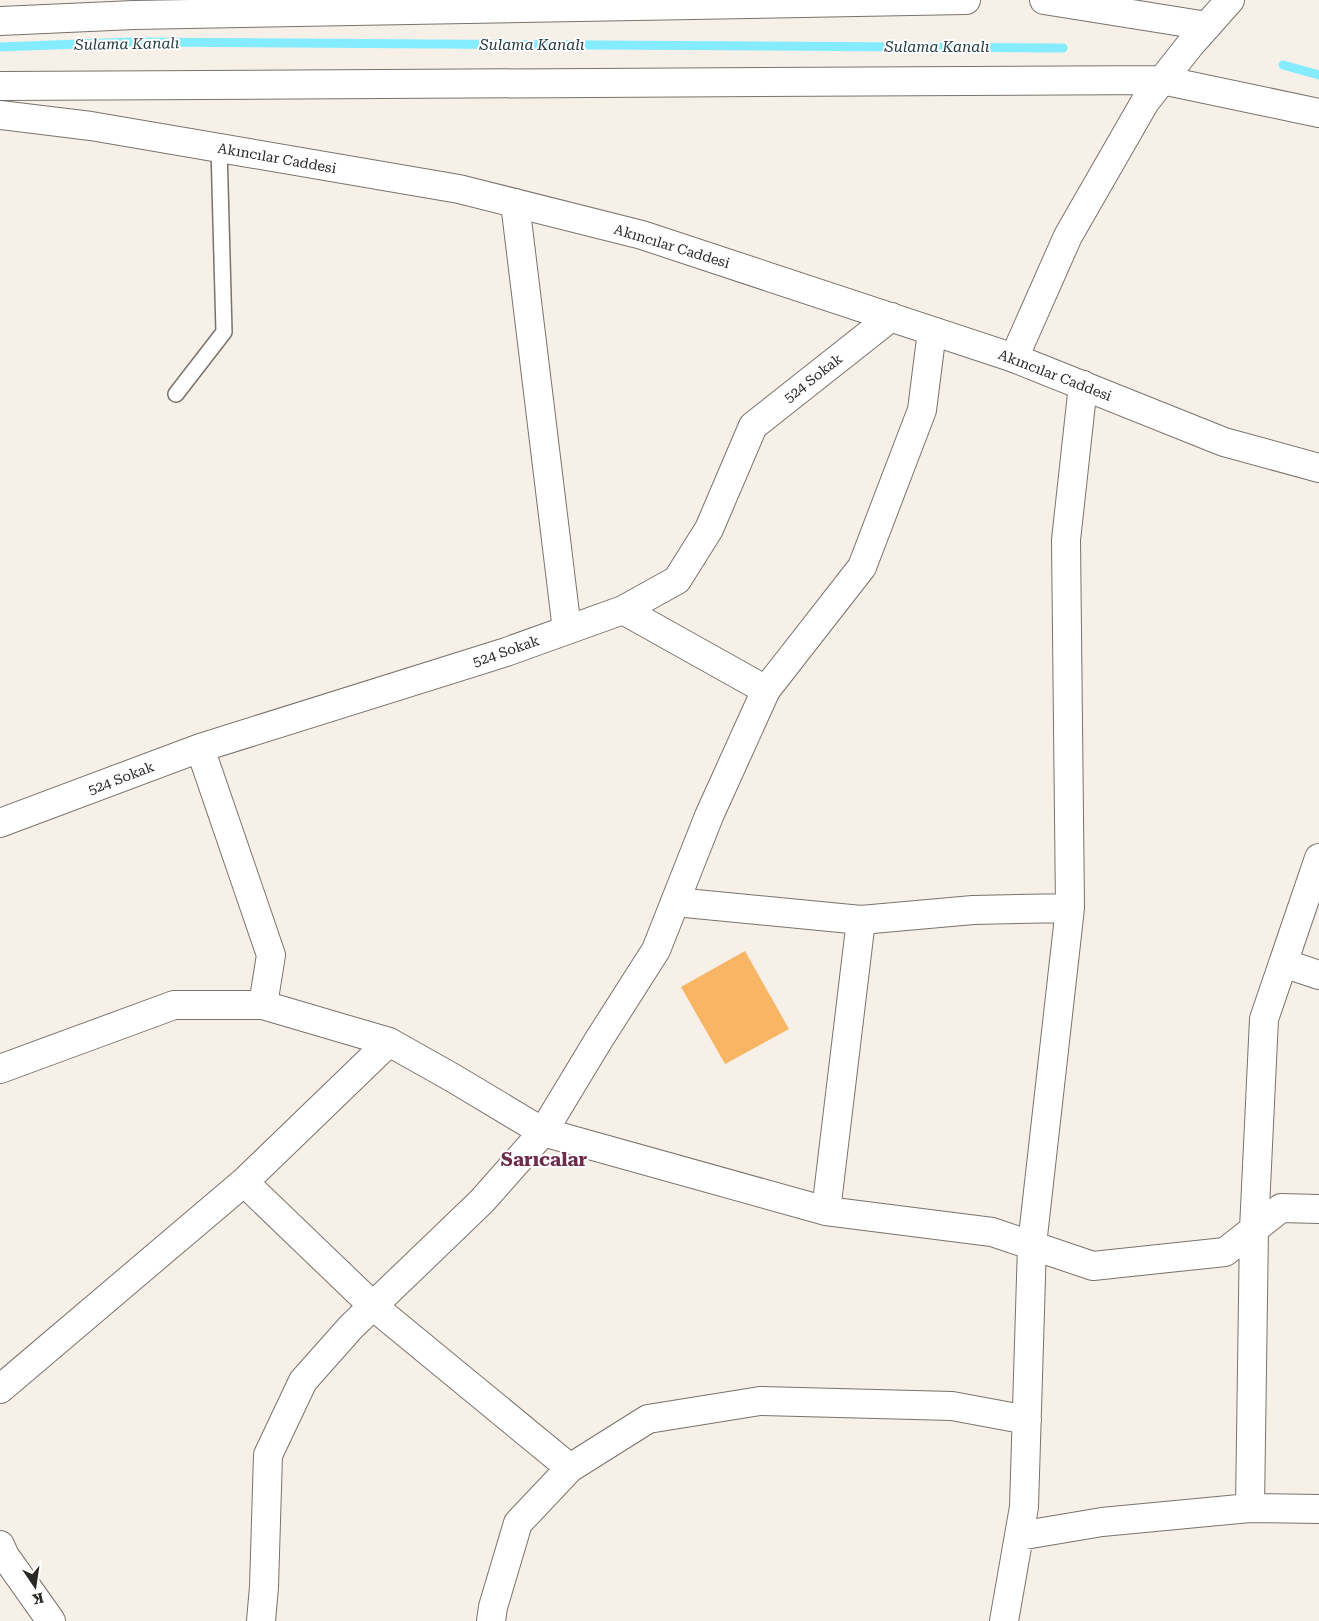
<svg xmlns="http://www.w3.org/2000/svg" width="1319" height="1621" viewBox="0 0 1319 1621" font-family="'Roboto Serif',serif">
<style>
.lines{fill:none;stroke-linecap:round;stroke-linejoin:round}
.stream{stroke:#85ecff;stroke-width:9}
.building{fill:#f8b665}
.service-casing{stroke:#79736c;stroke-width:18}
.minor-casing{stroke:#79736c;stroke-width:30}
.tertiary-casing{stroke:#79736c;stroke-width:30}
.service{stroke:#fff;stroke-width:15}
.minor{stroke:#fff;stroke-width:28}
.tertiary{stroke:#fff;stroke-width:28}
.labels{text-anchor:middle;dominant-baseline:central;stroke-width:4;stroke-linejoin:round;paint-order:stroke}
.street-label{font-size:14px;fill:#2a2825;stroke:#fefefe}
.water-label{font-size:15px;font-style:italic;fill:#223a3e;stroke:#fefefe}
.district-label{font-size:19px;font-weight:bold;fill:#6d2c4b;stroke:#fefefe}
</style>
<rect width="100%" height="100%" fill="#f7f0e8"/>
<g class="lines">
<path class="stream" d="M 0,47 L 131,42 L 1063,48
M 1283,65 L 1319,75"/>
</g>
<path class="building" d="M 745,951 L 789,1029 L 725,1064 L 681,987 Z"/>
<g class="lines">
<defs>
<path id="service" d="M 176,394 L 224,332 L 219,148"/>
<path id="minor" d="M 1044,0 L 1207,26
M 0,21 L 134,15 L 966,0
M 0,86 L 1162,80 L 1319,113
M 515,203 L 567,630
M 1014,358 L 1068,236 L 1145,102 L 1190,45 L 1230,0
M 623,610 L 766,690
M 200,748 L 271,955 L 263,1005
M 0,823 L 200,748 L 506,652 L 623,610 L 677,580 L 709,529 L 753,426 L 891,317
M 675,902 L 861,920 L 973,910 L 1070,908
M 1283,963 L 1319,975
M 0,1069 L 174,1005 L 263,1005 L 389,1042 L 453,1078 L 543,1132 L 826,1211 L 992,1232 L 1093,1266 L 1225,1252 L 1281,1208 L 1319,1209
M 244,1182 L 373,1306 L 570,1468
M 826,1211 L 861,920
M 0,1389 L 244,1182 L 389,1042
M 1250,1508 L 1254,1229 L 1264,1019 L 1319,858
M 1019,1536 L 1102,1522 L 1250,1508 L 1319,1509
M 0,1545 L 5,1556 L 51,1621
M 491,1621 L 493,1607 L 518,1523 L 570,1468 L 648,1419 L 760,1401 L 952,1406 L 1027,1420
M 1004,1621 L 1024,1507 L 1032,1245 L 1070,908 L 1066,540 L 1083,385"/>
<path id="tertiary" d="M 0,115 L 91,126 L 459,189 L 642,235 L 1014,358 L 1224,442 L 1319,468
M 261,1621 L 264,1587 L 268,1455 L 303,1381 L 351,1327 L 482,1201 L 543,1132 L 598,1041 L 656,950 L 709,816 L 766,690 L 862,567 L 922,410 L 932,331"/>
</defs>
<use href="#service" class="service-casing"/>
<use href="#minor" class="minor-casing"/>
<use href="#tertiary" class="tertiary-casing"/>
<use href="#service" class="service"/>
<use href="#minor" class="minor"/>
<use href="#tertiary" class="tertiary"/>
</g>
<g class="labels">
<g class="street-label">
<text transform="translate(277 158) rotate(10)">Akıncılar Caddesi</text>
<text transform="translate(672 246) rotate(17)">Akıncılar Caddesi</text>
<text transform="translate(1055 375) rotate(21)">Akıncılar Caddesi</text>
<text transform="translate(813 378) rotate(-38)">524 Sokak</text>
<text transform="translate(506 651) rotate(-19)">524 Sokak</text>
<text transform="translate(121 778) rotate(-21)">524 Sokak</text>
</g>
<g class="water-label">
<text transform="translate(127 44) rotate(-1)">Sulama Kanalı</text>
<text x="532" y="45">Sulama Kanalı</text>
<text x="937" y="47">Sulama Kanalı</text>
</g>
<g class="district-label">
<text x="544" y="1159">Sarıcalar</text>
</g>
</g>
<g transform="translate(35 1586) rotate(167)" stroke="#fefefe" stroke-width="4" paint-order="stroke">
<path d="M0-4L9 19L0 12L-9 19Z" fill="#2a2825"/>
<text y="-8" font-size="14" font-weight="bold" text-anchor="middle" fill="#2a2825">K</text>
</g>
</svg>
